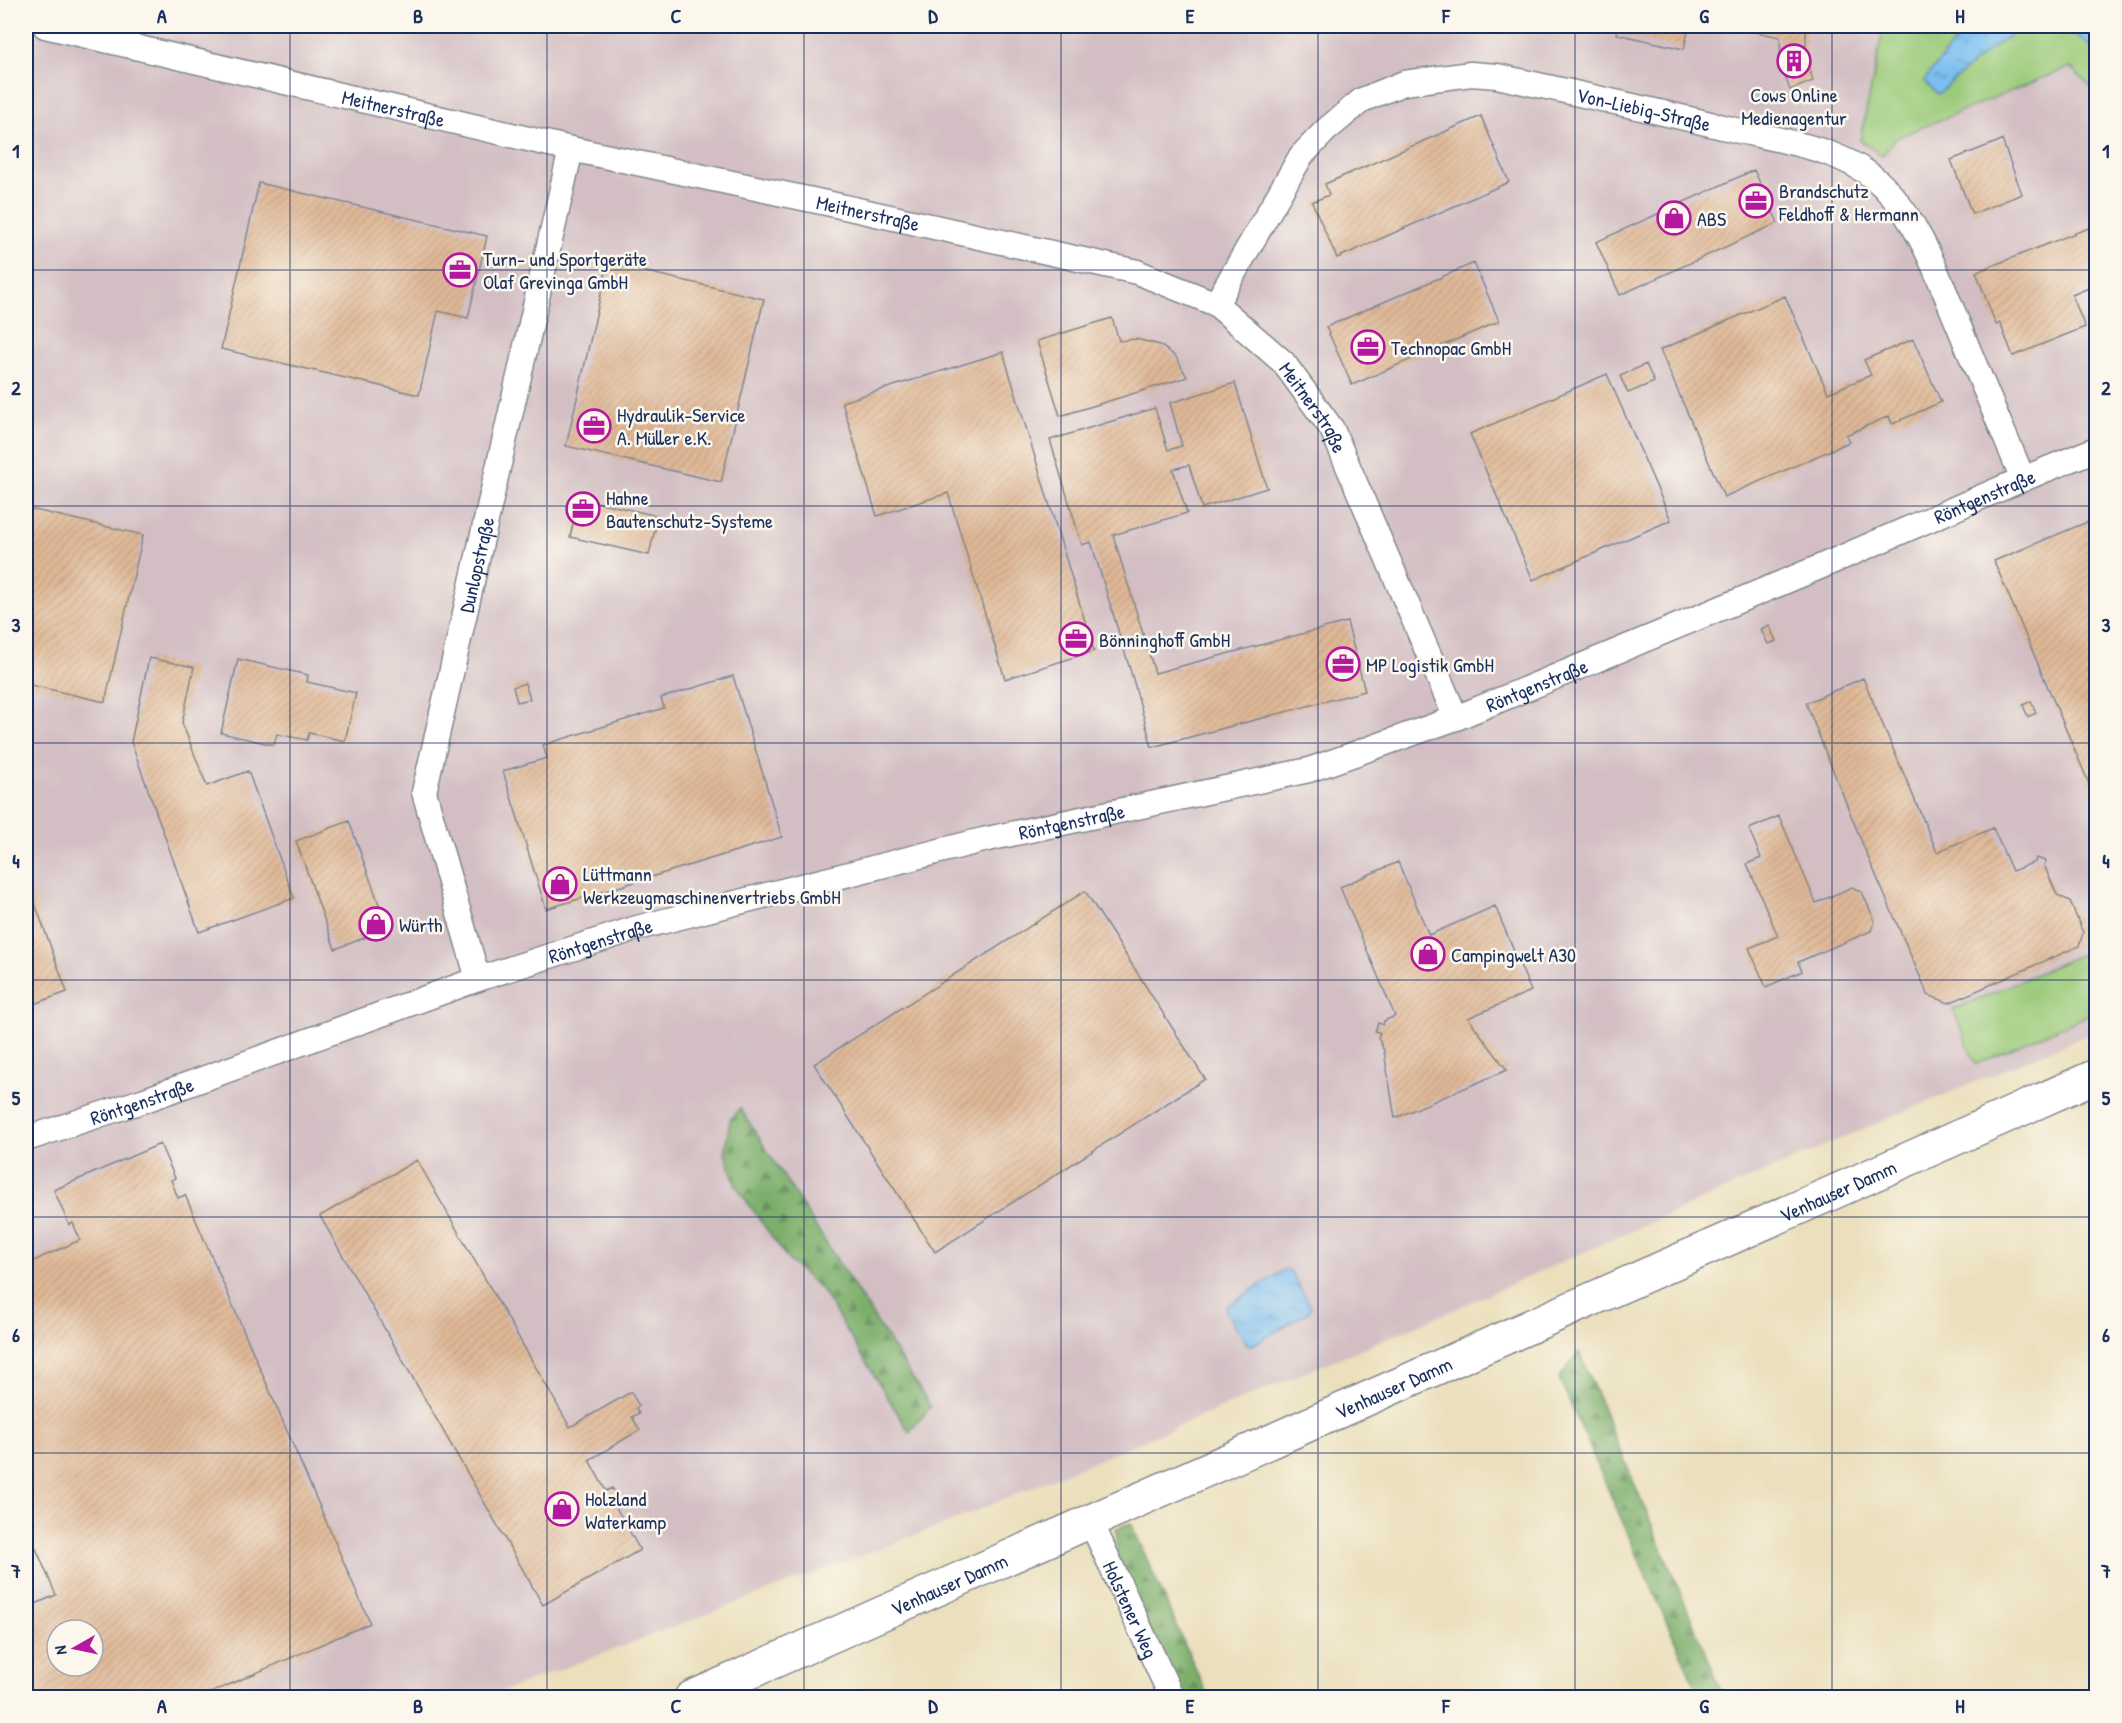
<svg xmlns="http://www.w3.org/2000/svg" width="2122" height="1723" viewBox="0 0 2122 1723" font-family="'Patrick Hand',sans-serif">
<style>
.industrial{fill:#d2bec3;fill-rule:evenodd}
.green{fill:#9bcb7a;stroke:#5b7d6c;stroke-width:1.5}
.forest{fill:url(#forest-firs);stroke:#4c6f64;stroke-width:1.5}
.water{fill:url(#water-ripples);stroke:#4a76a7;stroke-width:1.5}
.building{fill:url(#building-hatch);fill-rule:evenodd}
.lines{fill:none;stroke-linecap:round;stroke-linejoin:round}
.minor-casing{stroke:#83878d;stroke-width:27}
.secondary-casing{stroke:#83878d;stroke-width:36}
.minor{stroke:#fff;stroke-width:24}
.secondary{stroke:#fff;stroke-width:33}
.grid{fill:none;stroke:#1b2f5e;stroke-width:1.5;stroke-opacity:0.55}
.labels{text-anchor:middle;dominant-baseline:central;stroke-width:5;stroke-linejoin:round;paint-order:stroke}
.poi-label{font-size:20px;fill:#1b2f5e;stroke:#fbf7ec;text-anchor:start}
.street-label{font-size:20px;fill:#1b2f5e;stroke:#fbf7ec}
.neatline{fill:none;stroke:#1b2f5e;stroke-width:2}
.grid-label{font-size:20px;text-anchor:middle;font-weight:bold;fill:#1b2f5e}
</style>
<defs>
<pattern id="forest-firs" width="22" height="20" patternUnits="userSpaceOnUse" patternTransform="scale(1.5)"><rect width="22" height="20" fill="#7caf6a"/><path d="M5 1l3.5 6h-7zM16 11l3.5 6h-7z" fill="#658f5a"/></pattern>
<pattern id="water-ripples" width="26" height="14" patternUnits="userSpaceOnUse" patternTransform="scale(1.5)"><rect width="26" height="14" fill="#7abef0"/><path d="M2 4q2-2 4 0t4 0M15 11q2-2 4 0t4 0" fill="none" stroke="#639bc6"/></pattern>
<pattern id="building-hatch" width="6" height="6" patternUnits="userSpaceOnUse" patternTransform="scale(1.5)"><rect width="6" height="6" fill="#dfb896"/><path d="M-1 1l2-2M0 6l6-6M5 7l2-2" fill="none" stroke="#bf9e84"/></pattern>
</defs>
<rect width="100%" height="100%" fill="#fbf7ec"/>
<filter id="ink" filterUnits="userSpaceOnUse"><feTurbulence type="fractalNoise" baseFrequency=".0167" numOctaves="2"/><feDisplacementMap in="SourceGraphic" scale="12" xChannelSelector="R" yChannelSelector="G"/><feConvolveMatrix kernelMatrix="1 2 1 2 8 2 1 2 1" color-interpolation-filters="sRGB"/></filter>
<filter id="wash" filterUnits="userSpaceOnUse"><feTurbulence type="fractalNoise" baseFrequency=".008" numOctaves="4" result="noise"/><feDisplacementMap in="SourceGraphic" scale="24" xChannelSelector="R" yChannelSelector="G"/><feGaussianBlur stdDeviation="1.35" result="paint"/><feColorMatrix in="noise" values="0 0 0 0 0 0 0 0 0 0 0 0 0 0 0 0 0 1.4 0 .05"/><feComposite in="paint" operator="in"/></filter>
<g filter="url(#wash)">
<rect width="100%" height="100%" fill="#ebdfbc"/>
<path class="industrial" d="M 26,26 L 2096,26 L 2096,1031 L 1847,1136 L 1453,1310 L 943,1525 L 488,1697 L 26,1698 ZM 57,1630 L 93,1630 L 93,1666 L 57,1666 Z"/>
<path class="green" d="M 1884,26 L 1967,26 L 1924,81 L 1989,50 L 2024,26 L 2053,26 L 2067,28 L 2096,50 L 2096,92 L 2070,67 L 1896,138 L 1882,156 L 1860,140 Z
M 2096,948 L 2096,1012 L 1976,1064 L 1953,1010 Z"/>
<path class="forest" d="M 740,1108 L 931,1407 L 909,1432 L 821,1289 L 789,1261 L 736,1186 L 725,1153 L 730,1119 Z
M 1579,1352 L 1705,1651 L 1724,1697 L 1700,1697 L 1559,1378 Z
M 1131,1523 L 1208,1697 L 1175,1697 L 1117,1556 L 1116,1528 Z"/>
<path class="water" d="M 1967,26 L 2024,26 L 1989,50 L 1938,94 L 1924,81 Z
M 2053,26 L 2096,26 L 2096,50 L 2067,28 Z
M 1285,1269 L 1291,1272 L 1311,1307 L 1307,1313 L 1253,1345 L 1248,1345 L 1225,1310 L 1227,1306 Z"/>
<g id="blocks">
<path class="building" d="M 1605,26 L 1689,26 L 1684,49 L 1617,34 L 1618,29 Z
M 1752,26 L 1806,26 L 1806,57 L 1813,81 L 1790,90 L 1781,65 L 1780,37 L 1751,31 Z
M 1481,116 L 1509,182 L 1337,258 L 1312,202 L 1329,195 L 1325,184 Z
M 2002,140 L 2022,194 L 1972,214 L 1951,160 Z
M 1754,170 L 1778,223 L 1620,295 L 1596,242 Z
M 259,183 L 487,236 L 468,318 L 438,311 L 419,395 L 221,349 Z
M 2096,225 L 2096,285 L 2072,295 L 2085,327 L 2013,356 L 2000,323 L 1996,325 L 1976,272 Z
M 608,263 L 764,299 L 721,482 L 566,446 Z
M 1474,263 L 1499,321 L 1352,385 L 1326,327 Z
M 1785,296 L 1828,393 L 1871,375 L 1864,360 L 1913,339 L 1941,402 L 1892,424 L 1889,416 L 1846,435 L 1849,442 L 1724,497 L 1660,350 Z
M 1112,318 L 1119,341 L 1136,339 L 1160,345 L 1176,357 L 1187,377 L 1060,416 L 1037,341 Z
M 1003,352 L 1094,651 L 1005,679 L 948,493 L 877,516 L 842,402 Z
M 1646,364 L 1654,382 L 1628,393 L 1620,376 Z
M 1607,374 L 1671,520 L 1533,580 L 1470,434 Z
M 1235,383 L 1267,488 L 1202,508 L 1189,465 L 1173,469 L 1187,513 L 1113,535 L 1155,673 L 1347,622 L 1365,691 L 1152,747 L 1133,679 L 1091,542 L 1082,545 L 1050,440 L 1155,408 L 1168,450 L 1182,446 L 1170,403 Z
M 579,498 L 658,516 L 649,555 L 570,537 Z
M 26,508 L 143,535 L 105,702 L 26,684 Z
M 2092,520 L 2096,529 L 2096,800 L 1994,561 Z
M 1769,625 L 1776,641 L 1768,644 L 1761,629 Z
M 149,658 L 194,667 L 182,723 L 207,786 L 248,771 L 294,898 L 199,932 L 131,742 Z
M 238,659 L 308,675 L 307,682 L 356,693 L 345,741 L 309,733 L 307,740 L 277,734 L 274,745 L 221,733 Z
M 733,676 L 782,837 L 546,909 L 503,771 L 547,758 L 543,745 L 664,708 L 661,698 Z
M 1863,678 L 1937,852 L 1993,828 L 2012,871 L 2035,862 L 2036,858 L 2046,861 L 2044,865 L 2057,895 L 2070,901 L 2083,933 L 2079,946 L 1949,1003 L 1928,995 L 1865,850 L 1806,703 Z
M 525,683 L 530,699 L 517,702 L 513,687 Z
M 2031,701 L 2036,713 L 2028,717 L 2023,705 Z
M 1779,816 L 1816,903 L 1852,887 L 1862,892 L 1875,921 L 1871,931 L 1798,962 L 1802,971 L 1766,987 L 1749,948 L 1778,936 L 1747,864 L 1761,858 L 1749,829 Z
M 349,821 L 388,929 L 335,949 L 296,841 Z
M 1398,862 L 1429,935 L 1495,906 L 1531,991 L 1468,1018 L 1507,1070 L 1395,1118 L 1384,1051 L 1378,1037 L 1380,1033 L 1375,1031 L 1378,1023 L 1383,1025 L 1384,1021 L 1395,1016 L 1340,887 Z
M 1085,891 L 1205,1079 L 935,1252 L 814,1064 Z
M 32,895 L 67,992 L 26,1007 L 26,897 Z
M 160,1144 L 175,1178 L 171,1180 L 178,1198 L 185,1195 L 370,1623 L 199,1698 L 26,1698 L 26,1608 L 56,1595 L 26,1525 L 26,1251 L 31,1262 L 80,1240 L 73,1223 L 69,1225 L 54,1190 ZM 57,1630 L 93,1630 L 93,1666 L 57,1666 Z
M 417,1160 L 570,1427 L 631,1392 L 639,1406 L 636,1408 L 639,1413 L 632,1417 L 640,1430 L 589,1460 L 606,1491 L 612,1488 L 620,1501 L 614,1504 L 640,1550 L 543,1605 L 320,1216 Z"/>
</g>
</g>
<g filter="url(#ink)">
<use href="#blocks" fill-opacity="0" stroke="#83878d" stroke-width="1.5"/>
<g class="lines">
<defs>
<g id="minor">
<path id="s1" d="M 45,26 L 571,149 L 831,204 L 1137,272 L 1216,304 L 1283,362 L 1332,429 L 1456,718"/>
<path id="s2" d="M 1216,304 L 1301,156 L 1326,130 L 1362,100 L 1404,83 L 1471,74 L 1497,76 C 1575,93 1654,110 1731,129 C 1781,141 1845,148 1883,186 C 1920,223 1938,276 1958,324 C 1979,376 2001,427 2023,479"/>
<path id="s3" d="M 478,979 L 424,792 L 571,149"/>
<path id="s4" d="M 26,1139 L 145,1100 L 478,979 L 637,928 L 983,840 L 1309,770 L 1456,718 L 1815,569 L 2023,479 L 2096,449"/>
<path id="s5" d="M 1091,1522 L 1172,1698"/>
</g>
<g id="secondary">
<path id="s6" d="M 691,1698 L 2096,1076"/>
</g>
</defs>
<use href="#minor" class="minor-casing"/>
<use href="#secondary" class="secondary-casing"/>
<use href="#minor" class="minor"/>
<use href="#secondary" class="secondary"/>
</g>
</g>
<path class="grid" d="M 290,26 L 290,1698M 547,26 L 547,1698M 804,26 L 804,1698M 1061,26 L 1061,1698M 1318,26 L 1318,1698M 1575,26 L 1575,1698M 1832,26 L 1832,1698M 26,270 L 2096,270M 26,506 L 2096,506M 26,743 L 2096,743M 26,980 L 2096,980M 26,1217 L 2096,1217M 26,1453 L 2096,1453"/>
<defs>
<symbol id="building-ring" viewBox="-11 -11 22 22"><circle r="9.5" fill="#fbf7ec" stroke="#b5179e" stroke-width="1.5"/><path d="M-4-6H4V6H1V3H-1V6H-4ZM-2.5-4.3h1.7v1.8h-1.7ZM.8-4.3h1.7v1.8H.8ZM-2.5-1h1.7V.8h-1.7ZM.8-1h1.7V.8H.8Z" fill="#b5179e"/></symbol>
<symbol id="office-ring" viewBox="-11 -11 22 22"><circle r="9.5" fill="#fbf7ec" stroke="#b5179e" stroke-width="1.5"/><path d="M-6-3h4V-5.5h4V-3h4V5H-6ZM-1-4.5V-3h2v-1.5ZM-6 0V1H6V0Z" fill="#b5179e"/></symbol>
<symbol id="shop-ring" viewBox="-11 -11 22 22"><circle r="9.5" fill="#fbf7ec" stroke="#b5179e" stroke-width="1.5"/><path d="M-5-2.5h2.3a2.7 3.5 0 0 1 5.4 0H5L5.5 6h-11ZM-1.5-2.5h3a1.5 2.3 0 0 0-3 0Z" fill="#b5179e"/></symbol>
</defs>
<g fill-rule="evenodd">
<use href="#building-ring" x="1775" y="42" width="38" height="38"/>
<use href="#office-ring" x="1737" y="182" width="38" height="38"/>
<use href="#shop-ring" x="1655" y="199" width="38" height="38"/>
<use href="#office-ring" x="441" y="251" width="38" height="38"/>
<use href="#office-ring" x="1349" y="328" width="38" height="38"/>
<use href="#office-ring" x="575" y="407" width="38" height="38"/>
<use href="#office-ring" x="564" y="490" width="38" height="38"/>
<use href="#office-ring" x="1057" y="620" width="38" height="38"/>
<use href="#office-ring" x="1324" y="645" width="38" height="38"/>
<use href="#shop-ring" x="541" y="865" width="38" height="38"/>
<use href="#shop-ring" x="357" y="905" width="38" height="38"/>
<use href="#shop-ring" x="1409" y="935" width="38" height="38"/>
<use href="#shop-ring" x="543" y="1490" width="38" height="38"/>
</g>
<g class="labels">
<g class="poi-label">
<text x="1794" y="94" text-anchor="middle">Cows Online<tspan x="1794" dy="23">Medienagentur</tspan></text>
<text x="1779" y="190">Brandschutz<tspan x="1779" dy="23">Feldhoff &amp; Hermann</tspan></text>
<text x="1697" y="218">ABS</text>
<text x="483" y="258">Turn- und Sportgeräte<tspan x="483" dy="23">Olaf Grevinga GmbH</tspan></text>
<text x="1391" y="347">Technopac GmbH</text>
<text x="617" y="414">Hydraulik-Service<tspan x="617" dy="23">A. Müller e.K.</tspan></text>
<text x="606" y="497">Hahne<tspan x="606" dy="23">Bautenschutz-Systeme</tspan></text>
<text x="1099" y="639">Bönninghoff GmbH</text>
<text x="1366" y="664">MP Logistik GmbH</text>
<text x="583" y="873">Lüttmann<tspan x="583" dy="23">Werkzeugmaschinenvertriebs GmbH</tspan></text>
<text x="399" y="924">Würth</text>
<text x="1451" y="954">Campingwelt A30</text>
<text x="585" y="1498">Holzland<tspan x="585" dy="23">Waterkamp</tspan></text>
</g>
<g class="street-label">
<text stroke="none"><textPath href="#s1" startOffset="358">Meitnerstraße</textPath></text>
<text stroke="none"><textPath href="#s2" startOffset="543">Von-Liebig-Straße</textPath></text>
<text stroke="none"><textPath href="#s1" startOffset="844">Meitnerstraße</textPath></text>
<text stroke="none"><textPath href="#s1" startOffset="1348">Meitnerstraße</textPath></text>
<text stroke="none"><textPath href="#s4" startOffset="2066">Röntgenstraße</textPath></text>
<text stroke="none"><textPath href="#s3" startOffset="428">Dunlopstraße</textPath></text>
<text stroke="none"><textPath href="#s4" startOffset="1580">Röntgenstraße</textPath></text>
<text stroke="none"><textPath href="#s4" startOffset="1094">Röntgenstraße</textPath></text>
<text stroke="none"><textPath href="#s4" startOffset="608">Röntgenstraße</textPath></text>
<text stroke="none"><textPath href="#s4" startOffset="122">Röntgenstraße</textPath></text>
<text stroke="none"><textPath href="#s6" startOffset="1254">Venhauser Damm</textPath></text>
<text stroke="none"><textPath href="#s6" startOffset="768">Venhauser Damm</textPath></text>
<text stroke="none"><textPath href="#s6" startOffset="282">Venhauser Damm</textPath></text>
<text stroke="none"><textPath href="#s5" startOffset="96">Holstener Weg</textPath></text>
</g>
</g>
<rect width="2122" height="1723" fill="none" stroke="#fbf7ec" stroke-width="66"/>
<g transform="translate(75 1648) rotate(261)"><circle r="28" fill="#fbf7ec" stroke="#a1a7b3" stroke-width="1.5"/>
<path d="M0-4.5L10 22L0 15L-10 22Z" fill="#b5179e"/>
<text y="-9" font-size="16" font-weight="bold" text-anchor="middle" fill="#1b2f5e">N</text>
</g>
<rect x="33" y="33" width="2056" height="1657" class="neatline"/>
<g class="grid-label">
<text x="162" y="23">A</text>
<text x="418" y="23">B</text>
<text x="676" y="23">C</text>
<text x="933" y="23">D</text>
<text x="1190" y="23">E</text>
<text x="1446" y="23">F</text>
<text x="1704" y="23">G</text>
<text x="1960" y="23">H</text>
<text x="16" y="158">1</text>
<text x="2106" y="158">1</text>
<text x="16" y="395">2</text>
<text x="2106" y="395">2</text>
<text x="16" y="632">3</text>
<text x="2106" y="632">3</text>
<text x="16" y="868">4</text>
<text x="2106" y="868">4</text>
<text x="16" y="1105">5</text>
<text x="2106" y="1105">5</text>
<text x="16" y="1342">6</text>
<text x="2106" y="1342">6</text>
<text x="16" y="1578">7</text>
<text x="2106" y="1578">7</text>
<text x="162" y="1713">A</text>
<text x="418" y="1713">B</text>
<text x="676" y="1713">C</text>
<text x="933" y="1713">D</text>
<text x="1190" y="1713">E</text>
<text x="1446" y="1713">F</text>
<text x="1704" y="1713">G</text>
<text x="1960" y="1713">H</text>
</g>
</svg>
